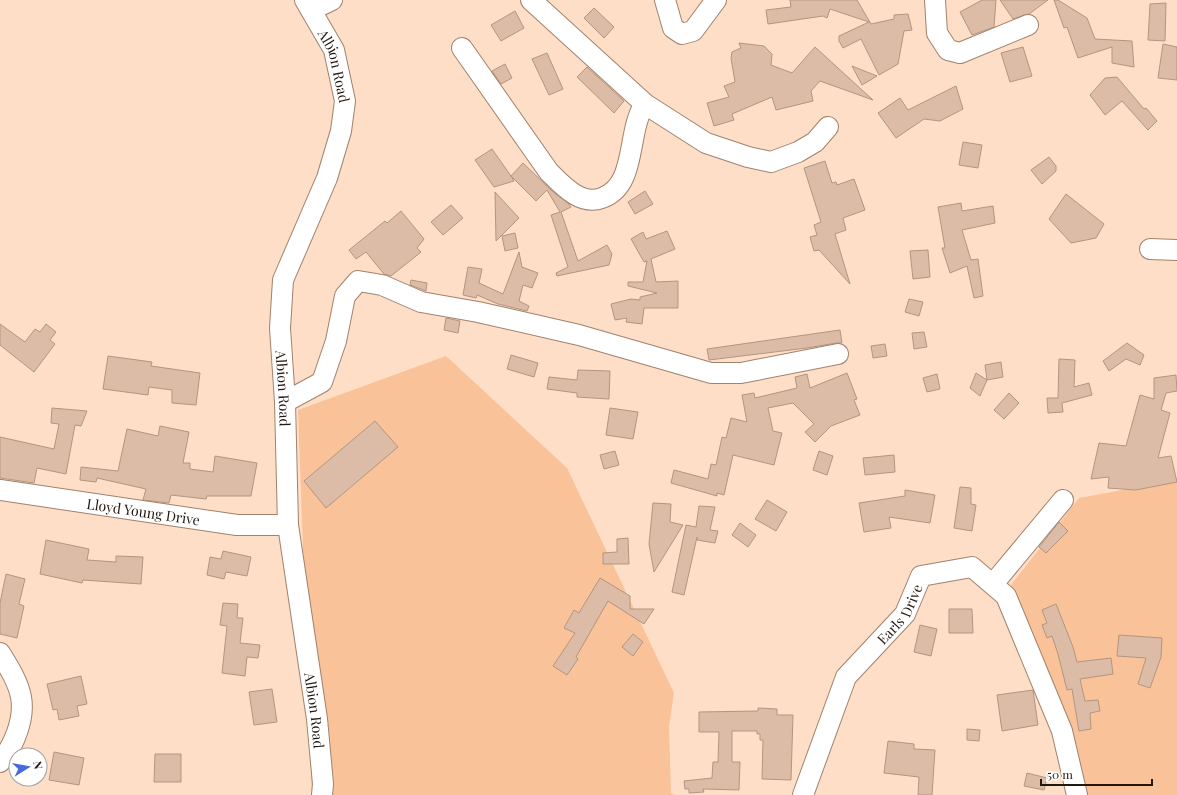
<svg xmlns="http://www.w3.org/2000/svg" width="1177" height="795" viewBox="0 0 1177 795" font-family="'Playfair Display',serif">
<style>
.green{fill:#f9c299}
.building{fill:#dcbca6;stroke:#b3957f}
.lines{fill:none;stroke-linecap:round;stroke-linejoin:round}
.minor-casing{stroke:#a0826d;stroke-width:22}
.minor{stroke:#fff;stroke-width:20}
.labels{text-anchor:middle;dominant-baseline:central;stroke-width:3;stroke-linejoin:round;paint-order:stroke}
.street-label{font-size:14px;fill:#231810;stroke:#fff}
</style>
<rect width="100%" height="100%" fill="#fedec6"/>
<path class="green" d="M 446,356 L 567,468 L 674,693 L 669,726 L 671,793 L 674,795 L 312,795 L 298,410 Z
M 1177,480 L 1177,795 L 1078,795 L 1011,585 L 1079,498 Z"/>
<path class="building" d="M 790,0 L 857,0 L 871,24 L 894,19 L 894,15 L 908,14 L 912,30 L 904,31 L 898,64 L 879,75 L 861,39 L 843,48 L 839,41 L 839,36 L 869,22 L 830,9 L 827,18 L 823,16 L 768,24 L 766,10 L 791,7 Z
M 982,0 L 996,0 L 994,27 L 972,35 L 960,12 Z
M 1000,0 L 1048,0 L 1029,14 L 1013,19 Z
M 1054,0 L 1058,0 L 1087,18 L 1095,39 L 1132,41 L 1134,67 L 1112,63 L 1112,47 L 1078,58 L 1067,27 L 1064,28 Z
M 1166,3 L 1165,41 L 1148,40 L 1150,4 Z
M 594,8 L 614,27 L 604,38 L 584,18 Z
M 515,11 L 524,28 L 501,41 L 491,25 Z
M 739,43 L 764,46 L 772,54 L 771,65 L 792,73 L 815,47 L 873,100 L 820,81 L 811,91 L 813,101 L 776,110 L 772,97 L 732,114 L 734,120 L 714,126 L 707,103 L 729,97 L 724,86 L 735,82 L 731,58 L 732,52 L 741,48 Z
M 1163,44 L 1177,47 L 1177,80 L 1158,78 Z
M 1023,47 L 1032,76 L 1010,82 L 1001,53 Z
M 547,53 L 563,89 L 549,95 L 532,59 Z
M 505,64 L 512,78 L 501,84 L 492,71 Z
M 852,66 L 877,76 L 862,85 Z
M 587,67 L 624,101 L 614,113 L 577,77 Z
M 1117,77 L 1144,109 L 1146,108 L 1157,121 L 1148,130 L 1122,101 L 1105,115 L 1090,95 L 1105,78 Z
M 956,86 L 963,109 L 940,121 L 924,119 L 896,138 L 878,113 L 900,98 L 908,110 Z
M 963,142 L 982,145 L 978,168 L 959,165 Z
M 492,149 L 511,176 L 523,163 L 552,191 L 569,204 L 571,207 L 561,212 L 578,261 L 607,245 L 612,254 L 609,265 L 557,276 L 556,273 L 568,267 L 551,215 L 560,212 L 547,190 L 536,201 L 511,176 L 514,181 L 494,187 L 475,160 Z
M 1049,157 L 1056,166 L 1056,171 L 1042,184 L 1031,170 Z
M 825,161 L 832,183 L 836,182 L 837,185 L 854,179 L 865,210 L 843,218 L 846,230 L 835,234 L 850,284 L 819,250 L 814,251 L 810,237 L 817,235 L 814,225 L 821,222 L 804,168 Z
M 645,191 L 653,204 L 635,214 L 628,202 Z
M 495,192 L 519,218 L 496,241 Z
M 1066,194 L 1104,224 L 1096,238 L 1071,243 L 1049,219 Z
M 961,203 L 962,211 L 993,206 L 995,223 L 962,230 L 971,260 L 978,259 L 983,296 L 974,298 L 967,266 L 950,273 L 942,248 L 945,248 L 938,207 Z
M 451,205 L 463,218 L 443,235 L 431,222 Z
M 401,211 L 424,239 L 417,248 L 421,252 L 391,276 L 384,274 L 366,252 L 356,259 L 349,250 L 385,221 L 387,223 Z
M 667,231 L 675,249 L 651,259 L 656,282 L 678,281 L 678,308 L 644,308 L 642,324 L 626,322 L 627,318 L 615,320 L 611,304 L 631,299 L 640,300 L 640,297 L 657,293 L 628,286 L 628,282 L 643,282 L 647,261 L 644,262 L 631,239 L 643,232 L 646,239 Z
M 515,233 L 518,248 L 505,251 L 502,236 Z
M 928,250 L 930,277 L 913,279 L 910,251 Z
M 519,252 L 522,267 L 538,273 L 532,288 L 523,285 L 519,301 L 529,306 L 527,311 L 498,304 L 477,295 L 476,298 L 463,295 L 468,267 L 482,269 L 479,283 L 503,294 Z
M 411,280 L 427,283 L 426,291 L 410,285 Z
M 909,299 L 923,302 L 919,316 L 905,312 Z
M 446,318 L 460,321 L 458,333 L 444,330 Z
M 0,324 L 25,342 L 35,329 L 40,332 L 46,324 L 56,332 L 50,340 L 55,344 L 34,372 L 0,345 Z
M 840,330 L 842,343 L 836,343 L 807,348 L 709,360 L 707,349 Z
M 924,332 L 927,347 L 914,349 L 912,333 Z
M 1127,343 L 1144,355 L 1140,365 L 1126,359 L 1109,371 L 1103,361 Z
M 885,344 L 887,356 L 873,358 L 871,346 Z
M 511,355 L 538,363 L 534,377 L 507,369 Z
M 108,356 L 152,362 L 151,366 L 200,373 L 196,405 L 172,403 L 172,390 L 149,387 L 148,395 L 103,389 Z
M 1059,359 L 1075,360 L 1074,387 L 1089,383 L 1092,395 L 1062,403 L 1063,412 L 1048,413 L 1047,398 L 1058,398 Z
M 1001,362 L 1003,377 L 987,380 L 985,365 Z
M 578,370 L 610,371 L 609,399 L 577,397 L 577,393 L 547,389 L 549,377 L 577,380 Z
M 847,373 L 857,399 L 854,400 L 860,415 L 831,426 L 815,442 L 805,432 L 814,424 L 793,403 L 768,408 L 773,431 L 782,433 L 774,465 L 733,455 L 724,495 L 717,493 L 717,496 L 671,483 L 674,470 L 708,479 L 711,464 L 716,465 L 722,437 L 726,438 L 731,418 L 747,422 L 742,395 L 754,393 L 755,398 L 797,388 L 795,377 L 807,374 L 810,388 Z
M 976,373 L 987,380 L 980,396 L 970,388 Z
M 937,374 L 940,389 L 927,392 L 923,378 Z
M 1176,375 L 1177,391 L 1166,393 L 1161,410 L 1170,413 L 1158,458 L 1171,456 L 1177,482 L 1136,490 L 1108,488 L 1109,477 L 1091,479 L 1099,443 L 1126,446 L 1140,395 L 1154,399 L 1154,378 Z
M 1009,393 L 1019,403 L 1004,419 L 994,410 Z
M 52,408 L 87,411 L 81,426 L 75,425 L 66,474 L 37,468 L 34,483 L 0,478 L 0,437 L 54,449 L 59,424 L 51,423 Z
M 610,408 L 638,412 L 633,439 L 606,435 Z
M 375,421 L 398,447 L 326,508 L 304,481 Z
M 160,426 L 189,432 L 183,463 L 190,463 L 190,469 L 213,472 L 215,456 L 257,463 L 251,496 L 207,496 L 206,499 L 171,495 L 169,503 L 143,500 L 146,489 L 97,478 L 96,482 L 80,480 L 81,467 L 118,471 L 127,429 L 158,436 Z
M 615,451 L 619,465 L 604,469 L 600,455 Z
M 819,451 L 833,456 L 827,475 L 813,470 Z
M 894,455 L 895,472 L 865,475 L 863,458 Z
M 960,487 L 971,488 L 971,504 L 976,505 L 972,531 L 954,528 Z
M 905,490 L 935,495 L 930,523 L 889,517 L 891,528 L 864,532 L 859,503 L 905,496 Z
M 767,500 L 787,512 L 776,531 L 755,519 Z
M 653,503 L 671,504 L 670,522 L 683,525 L 654,572 L 649,544 Z
M 699,506 L 715,507 L 710,530 L 718,531 L 715,543 L 697,540 L 697,537 L 684,595 L 672,592 L 686,525 L 696,527 Z
M 1059,522 L 1068,531 L 1046,553 L 1039,547 Z
M 740,523 L 756,535 L 748,547 L 732,535 Z
M 628,538 L 629,564 L 603,564 L 603,553 L 617,552 L 617,539 Z
M 46,540 L 89,549 L 87,560 L 116,562 L 116,556 L 143,557 L 141,584 L 83,580 L 82,583 L 40,574 Z
M 223,551 L 251,557 L 247,576 L 226,572 L 224,579 L 207,575 L 210,557 L 221,559 Z
M 6,574 L 25,579 L 19,604 L 24,606 L 17,638 L 0,634 L 0,603 Z
M 600,578 L 630,596 L 630,609 L 654,609 L 644,624 L 608,601 L 576,657 L 578,659 L 567,675 L 553,666 L 575,633 L 564,628 L 574,610 L 579,613 Z
M 223,603 L 238,604 L 237,618 L 243,618 L 240,643 L 260,645 L 258,658 L 247,657 L 245,676 L 222,673 L 227,626 L 220,625 Z
M 1056,604 L 1073,647 L 1077,662 L 1111,658 L 1113,674 L 1080,679 L 1085,701 L 1098,700 L 1100,711 L 1090,713 L 1091,729 L 1079,731 L 1072,689 L 1067,690 L 1058,654 L 1052,636 L 1047,638 L 1042,625 L 1047,623 L 1042,610 Z
M 949,609 L 972,609 L 973,633 L 949,633 Z
M 920,625 L 937,629 L 931,656 L 914,652 Z
M 633,634 L 643,642 L 633,656 L 622,647 Z
M 1119,635 L 1162,638 L 1161,657 L 1150,688 L 1138,684 L 1146,658 L 1117,656 Z
M 81,676 L 87,704 L 77,706 L 79,716 L 59,720 L 57,709 L 53,710 L 47,684 Z
M 272,689 L 277,722 L 254,725 L 249,692 Z
M 1033,690 L 1038,725 L 1002,731 L 997,695 Z
M 758,708 L 777,709 L 777,715 L 793,715 L 791,780 L 762,779 L 763,740 L 760,740 L 760,734 L 757,734 L 757,731 L 732,731 L 732,762 L 740,762 L 739,790 L 703,789 L 704,792 L 689,793 L 689,789 L 685,789 L 684,781 L 712,778 L 713,762 L 718,762 L 719,732 L 699,732 L 699,712 L 758,711 Z
M 967,729 L 980,730 L 979,741 L 967,740 Z
M 888,741 L 914,744 L 914,749 L 935,750 L 932,795 L 918,795 L 919,777 L 884,773 Z
M 54,752 L 84,758 L 79,785 L 49,780 Z
M 155,754 L 181,754 L 181,782 L 154,782 Z
M 1027,773 L 1047,778 L 1044,790 L 1024,786 Z"/>
<g class="lines">
<defs>
<g id="minor">
<path id="s1" d="M 305,0 L 334,50 L 345,101 L 341,131 L 327,178 L 283,280 L 280,328 L 285,402 L 288,525 L 317,719 L 323,784 L 322,795"/>
<path d="M 531,0 L 645,104 L 706,143 L 748,157 L 771,162 L 798,152 L 815,142 L 828,127"/>
<path d="M 665,0 L 673,28 L 682,34 L 693,31 L 716,0"/>
<path d="M 935,0 L 937,33 L 948,50 L 960,53 L 1028,25"/>
<path d="M 311,10 L 332,0"/>
<path d="M 462,48 L 549,172 C 563,186 581,206 602,198 C 638,185 626,131 645,104"/>
<path d="M 1150,249 L 1177,250"/>
<path d="M 285,402 L 322,382 L 336,341 L 345,296 L 358,281 L 382,285 L 421,302 L 478,312 L 579,335 L 711,373 L 741,373 L 838,354"/>
<path id="s2" d="M 0,490 L 237,525 L 288,525"/>
<path d="M 993,584 L 1063,500"/>
<path d="M 0,653 C 8,666 18,681 21,697 C 25,719 14,746 0,762"/>
<path id="s3" d="M 803,795 L 846,677 L 905,614 L 921,576 L 972,567 L 1006,596 L 1062,731 L 1077,795"/>
</g>
</defs>
<use href="#minor" class="minor-casing"/>
<use href="#minor" class="minor"/>
</g>
<g class="labels">
<g class="street-label">
<text stroke="none"><textPath href="#s1" startOffset="73">Albion Road</textPath></text>
<text stroke="none"><textPath href="#s1" startOffset="409">Albion Road</textPath></text>
<text stroke="none"><textPath href="#s2" startOffset="145">Lloyd Young Drive</textPath></text>
<text stroke="none"><textPath href="#s3" startOffset="209">Earls Drive</textPath></text>
<text stroke="none"><textPath href="#s1" startOffset="733">Albion Road</textPath></text>
</g>
</g>
<g transform="translate(28 767) rotate(79)"><circle r="19" fill="#ffffff" stroke="#a7a39f"/>
<path d="M0-3L7 15L0 10L-7 15Z" fill="#486add"/>
<text y="-6" font-size="11" font-weight="bold" text-anchor="middle" fill="#231810">N</text>
</g>
<path d="M1041 779v6h111v-6" fill="none" stroke="#231810" stroke-width="2"/>
<text x="1047" y="779" font-size="12" fill="#231810" stroke="#ffffff" stroke-width="3" paint-order="stroke">50 m</text>
</svg>
